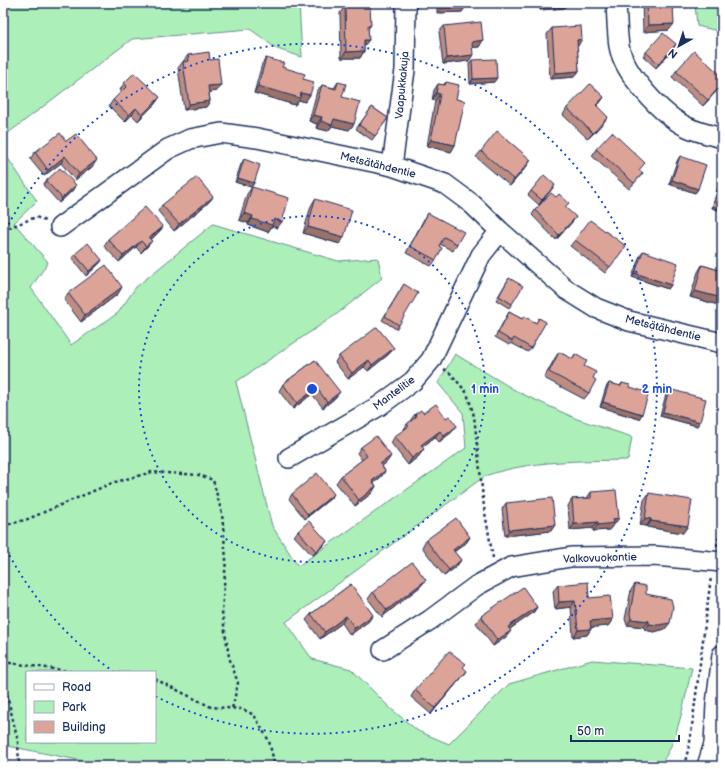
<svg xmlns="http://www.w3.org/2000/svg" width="725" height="769" viewBox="0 0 725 769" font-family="'Balsamiq Sans',sans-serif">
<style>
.green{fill:#adefb8;stroke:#648f8b;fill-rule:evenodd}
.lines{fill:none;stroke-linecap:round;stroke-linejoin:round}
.minor-casing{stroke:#1b2f5e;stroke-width:22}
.path{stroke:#1b2f5e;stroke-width:2.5;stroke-dasharray:3 3;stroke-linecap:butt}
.minor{stroke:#fff;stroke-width:19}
.wall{fill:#bd8c83;stroke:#1b2f5e}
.shaded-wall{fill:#9a726a;stroke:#1b2f5e}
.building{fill:#dca398;stroke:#1b2f5e}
.ring{fill:none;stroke:#1d4ed8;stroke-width:2;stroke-dasharray:2 4}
.labels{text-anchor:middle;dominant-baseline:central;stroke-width:3;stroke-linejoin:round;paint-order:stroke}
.street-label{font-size:11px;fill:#1b2f5e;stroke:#fff}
.centre{fill:#1d4ed8;stroke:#fff;stroke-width:2}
.ring-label{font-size:12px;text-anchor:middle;font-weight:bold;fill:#1d4ed8;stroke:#fff;stroke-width:3;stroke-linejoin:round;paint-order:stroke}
</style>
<rect width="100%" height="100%" fill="#fff"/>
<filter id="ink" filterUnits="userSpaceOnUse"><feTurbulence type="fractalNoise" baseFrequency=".025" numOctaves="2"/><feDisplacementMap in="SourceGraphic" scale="8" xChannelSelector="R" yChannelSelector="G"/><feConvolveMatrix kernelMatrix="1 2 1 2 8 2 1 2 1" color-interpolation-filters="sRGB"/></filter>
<g filter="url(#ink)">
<path class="green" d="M 3,3 L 299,3 L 302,57 L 277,49 L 250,29 L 132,39 L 3,137 Z
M 695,3 L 722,3 L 722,32 L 697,26 Z
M 3,151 L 37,201 L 14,223 L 48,262 L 31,288 L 71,345 L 118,313 L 136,287 L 213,224 L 338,261 L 378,258 L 382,278 L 337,314 L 236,382 L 272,526 L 298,566 L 466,448 L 463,413 L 438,383 L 455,354 L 518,392 L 577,419 L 632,437 L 628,460 C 579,461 531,460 485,476 L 286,622 L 312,659 L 351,669 L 390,708 L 418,731 L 449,744 L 509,684 L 592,660 L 692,668 C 685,696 678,744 659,766 L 108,766 L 3,745 ZM 27,672 L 155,672 L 155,742 L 27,742 Z"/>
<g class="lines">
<defs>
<path id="minor" d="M 616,3 C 617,17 617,32 619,46 C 624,74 662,115 687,127 C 697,132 711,135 722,138
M 392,166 L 405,70 L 406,3
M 60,227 L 168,149 L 190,139 L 221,133 L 257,138 L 392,166 L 445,184 L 472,204 L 500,231 L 567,290 L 596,308 L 629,321 L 722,343
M 289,458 L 379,406 L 413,381 L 431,360 L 481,255 L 500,231
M 383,650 L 430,620 L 476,586 L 511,567 L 571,557 L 655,556 L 722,562
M 707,766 L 714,744 L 716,704 L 722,655"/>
</defs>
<use href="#minor" class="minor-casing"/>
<path class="path" d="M 3,230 L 36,217 L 45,221
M 444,369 L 451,374 L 467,393 L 474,416 L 484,507 L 493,558
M 3,526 L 28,519 L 112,483 L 152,472 L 199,475 L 213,480 L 222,514 L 226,559 L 222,612 L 229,657 L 238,683 L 232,709
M 717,546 L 722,521
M 3,662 L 76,672
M 3,677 L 18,742 L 19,766
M 155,679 L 211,707 L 242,709 L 254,715 L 269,741 L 275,766
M 684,766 L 690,742 L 711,577"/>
<use href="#minor" class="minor"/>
</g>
<path class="wall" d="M 437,3 L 471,3 L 469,5 L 466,6 L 462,12 L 437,13 Z
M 539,3 L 568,3 L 564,8 L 540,10 Z
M 642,3 L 675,3 L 673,10 L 669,30 L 643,32 Z
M 345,6 L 371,25 L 368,29 L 364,46 L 364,51 L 360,58 L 341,58 L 340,13 Z
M 444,26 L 483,40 L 479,47 L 472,47 L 469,61 L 443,64 L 439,32 Z
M 552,28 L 578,46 L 577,46 L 579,71 L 574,77 L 550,79 L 547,34 Z
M 673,49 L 656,68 L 643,56 L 646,52 Z
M 188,55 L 210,60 L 217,91 L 209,92 L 210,101 L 206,107 L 184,110 L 178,68 Z
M 266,58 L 303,79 L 305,102 L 299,100 L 295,105 L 254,93 L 262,64 Z
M 472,60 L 494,82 L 470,84 L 469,64 Z
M 676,71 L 722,85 L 703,106 L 672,77 Z
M 338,82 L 342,97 L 354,124 L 349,130 L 332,126 L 328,131 L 316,128 L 317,124 L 309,121 L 317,91 L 322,85 L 334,88 Z
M 446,82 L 456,99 L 455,145 L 451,152 L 427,146 L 435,101 L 432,100 L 434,90 L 438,84 L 443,85 Z
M 124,83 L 155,104 L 138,121 L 132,115 L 125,122 L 109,106 L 113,100 L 122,92 L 120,90 Z
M 604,97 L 597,106 L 603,123 L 588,139 L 563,115 L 567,108 Z
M 372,107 L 388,118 L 372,140 L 356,129 Z
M 66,141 L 92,167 L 75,180 L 61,163 L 44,176 L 30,159 L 35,152 Z
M 596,149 L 639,170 L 643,173 L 638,179 L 629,189 L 592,156 Z
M 481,151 L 527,166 L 510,186 L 476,157 Z
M 680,156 L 698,189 L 695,193 L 669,184 L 677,161 Z
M 244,159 L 254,183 L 251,187 L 235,182 L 241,164 Z
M 46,181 L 73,190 L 59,203 L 43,185 Z
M 719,185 L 722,185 L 722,210 L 721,211 L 712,208 L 718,187 Z
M 252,187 L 277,228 L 272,226 L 268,232 L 248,225 L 248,223 L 239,220 L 247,194 Z
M 552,189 L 539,205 L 528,195 L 531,191 Z
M 213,197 L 208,203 L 174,231 L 158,211 L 162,205 Z
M 556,197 L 566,208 L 573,221 L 556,240 L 532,215 L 535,210 Z
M 315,199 L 340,244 L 303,233 L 311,206 Z
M 428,213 L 457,244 L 453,251 L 440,244 L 439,246 L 436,260 L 431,266 L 406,253 L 424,219 Z
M 163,227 L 158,233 L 151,240 L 147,247 L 141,253 L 136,247 L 119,262 L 104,246 L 108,239 Z
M 575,240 L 621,252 L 605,273 L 570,246 Z
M 643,251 L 671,285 L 668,289 L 632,277 L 640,255 Z
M 75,254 L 102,260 L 99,264 L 86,276 L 72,258 Z
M 702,265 L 722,271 L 722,306 L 690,297 L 698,272 Z
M 509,278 L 512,304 L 509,308 L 496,300 Z
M 404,284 L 399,325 L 396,329 L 382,320 Z
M 68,293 L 118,294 L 81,322 L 64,300 Z
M 509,312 L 522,319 L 524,316 L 536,323 L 539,318 L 531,348 L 528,352 L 511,343 L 509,345 L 495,337 Z
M 394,348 L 389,354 L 368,371 L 364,367 L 348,379 L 335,362 L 339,356 Z
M 559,352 L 572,359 L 575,354 L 593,378 L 589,393 L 584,399 L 544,378 L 555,358 Z
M 315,360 L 335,398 L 323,408 L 312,394 L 293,409 L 279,391 L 283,384 Z
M 609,383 L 620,386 L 622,383 L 630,387 L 642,414 L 639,419 L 600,407 L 606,387 Z
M 669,389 L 700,422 L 697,426 L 660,416 L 666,394 Z
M 423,413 L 452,432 L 439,442 L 435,437 L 422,447 L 419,456 L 408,465 L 391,443 L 395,436 L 403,431 L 407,424 L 411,421 L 410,421 L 415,414 Z
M 361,447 L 387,462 L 382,466 L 385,471 L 381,477 L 374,483 L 376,486 L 372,493 L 355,506 L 336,483 L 341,476 L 362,460 L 357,453 Z
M 591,492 L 614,525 L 613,525 L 609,530 L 593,531 L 593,528 L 570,530 L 568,506 L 572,499 L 587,498 Z
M 649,493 L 683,533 L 647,527 L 647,526 L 640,525 L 644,500 Z
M 292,494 L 334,494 L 331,498 L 305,519 L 289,499 Z
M 506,503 L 551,531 L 505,536 L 502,509 Z
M 298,531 L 327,541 L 324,545 L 313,556 L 294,536 Z
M 470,537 L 466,543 L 454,552 L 461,560 L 456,567 L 444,576 L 422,547 L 426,540 Z
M 351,584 L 369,621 L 350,635 L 342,623 L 320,639 L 306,620 L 311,614 Z
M 635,584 L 646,594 L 665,629 L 654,632 L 645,630 L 644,627 L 627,625 L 625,619 L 631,590 Z
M 558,585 L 589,598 L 613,619 L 608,626 L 591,627 L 591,629 L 587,635 L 573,637 L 571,607 L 555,609 L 553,591 Z
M 421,586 L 382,617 L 368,599 L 373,592 Z
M 537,607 L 533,613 L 510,629 L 506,637 L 493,646 L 476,623 L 481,616 Z
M 463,668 L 467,671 L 462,677 L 431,714 L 411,697 L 415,690 Z"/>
<path class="shaded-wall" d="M 463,3 L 471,3 L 469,5 L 461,6 Z
M 554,3 L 568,3 L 564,8 L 540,10 L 544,4 Z
M 466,6 L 462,12 L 437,13 L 442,7 Z
M 674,24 L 669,30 L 643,32 L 648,25 Z
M 582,39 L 578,46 L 572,46 L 577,40 Z
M 364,40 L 369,40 L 364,46 Z
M 483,40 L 479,47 L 467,48 L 472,42 Z
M 676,44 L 673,49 L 656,68 L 659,64 Z
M 364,51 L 360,58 L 341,58 L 346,52 Z
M 473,55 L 469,61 L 443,64 L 447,58 Z
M 579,71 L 574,77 L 550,79 L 555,73 Z
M 497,78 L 494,82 L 470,84 L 473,79 Z
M 722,84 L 722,85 L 703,106 L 708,100 Z
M 221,85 L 217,91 L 204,93 L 208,86 Z
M 258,86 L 301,93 L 310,95 L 305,102 L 299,100 L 295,105 L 254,93 Z
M 436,93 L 440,94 L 435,101 L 432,100 Z
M 160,97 L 155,104 L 138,121 L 142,115 Z
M 604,97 L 600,103 L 591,112 L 596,105 Z
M 210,101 L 206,107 L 184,110 L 189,104 Z
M 136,108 L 132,115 L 125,122 L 129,115 Z
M 313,115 L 322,117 L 317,124 L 309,121 Z
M 608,117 L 603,123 L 588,139 L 593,133 Z
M 334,119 L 354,124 L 349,130 L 332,126 L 328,131 L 316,128 L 321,121 Z
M 431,140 L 455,145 L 451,152 L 427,146 Z
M 65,156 L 61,163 L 44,176 L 48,170 Z
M 97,160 L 92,167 L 75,180 L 79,174 Z
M 531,160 L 527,166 L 510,186 L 514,180 Z
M 238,178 L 254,183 L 251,187 L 235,182 Z
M 672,180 L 698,189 L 695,193 L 669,184 Z
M 76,185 L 73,190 L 59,203 L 62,198 Z
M 555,185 L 552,189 L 539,205 L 542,200 Z
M 213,197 L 208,203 L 174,231 L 179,224 Z
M 713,206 L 722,209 L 722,210 L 721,211 L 712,208 Z
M 244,213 L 253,216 L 248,223 L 239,220 Z
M 576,217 L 573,221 L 556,240 L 559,235 Z
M 252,219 L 274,219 L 282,222 L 277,228 L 272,226 L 268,232 L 248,225 Z
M 163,227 L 158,233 L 145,245 L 149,238 Z
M 308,227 L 344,237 L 340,244 L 303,233 Z
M 141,241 L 136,247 L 119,262 L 123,256 Z
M 152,241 L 147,247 L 141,253 L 146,246 Z
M 102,260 L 99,264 L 86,276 L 89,271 Z
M 635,273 L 671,285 L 668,289 L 632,277 Z
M 122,287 L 118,294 L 81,322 L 85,315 Z
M 695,291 L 722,298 L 722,306 L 690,297 Z
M 394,348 L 389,354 L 368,371 L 372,365 Z
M 369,360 L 364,367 L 348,379 L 352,373 Z
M 317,388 L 312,394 L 293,409 L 297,403 Z
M 340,392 L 335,398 L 323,408 L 327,402 Z
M 603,402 L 642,414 L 639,419 L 600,407 Z
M 663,412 L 700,422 L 697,426 L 660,416 Z
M 457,426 L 452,432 L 439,442 L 444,436 Z
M 440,431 L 435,437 L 416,452 L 421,445 Z
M 424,449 L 419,456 L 408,465 L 412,458 Z
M 391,456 L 387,462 L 376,471 L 380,464 Z
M 385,471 L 381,477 L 368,487 L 372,481 Z
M 376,486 L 372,493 L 355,506 L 359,500 Z
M 334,494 L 331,498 L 305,519 L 308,515 Z
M 619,518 L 614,525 L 613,525 L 609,530 L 593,531 L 598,525 L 613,519 Z
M 645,518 L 651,519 L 647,526 L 640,525 Z
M 651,521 L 688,526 L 683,533 L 647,527 Z
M 598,522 L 593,528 L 570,530 L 574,524 Z
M 555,525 L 551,531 L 505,536 L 509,530 Z
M 470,537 L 466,543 L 448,556 L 453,550 Z
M 327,541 L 324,545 L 313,556 L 316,551 Z
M 461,560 L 456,567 L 444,576 L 449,570 Z
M 426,580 L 421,586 L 382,617 L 387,610 Z
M 575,601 L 571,607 L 555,609 L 559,602 Z
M 537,607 L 533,613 L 504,633 L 508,627 Z
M 373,615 L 369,621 L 350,635 L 355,628 Z
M 346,616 L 342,623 L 320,639 L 325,632 Z
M 613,619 L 608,626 L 586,628 L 590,621 Z
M 631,619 L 649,621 L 644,627 L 627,625 Z
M 670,623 L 665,629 L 654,632 L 645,630 L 649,624 Z
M 591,629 L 587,635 L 573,637 L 578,630 Z
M 511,631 L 506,637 L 493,646 L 497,640 Z
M 467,671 L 462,677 L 431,714 L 435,708 Z"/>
<path class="building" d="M 441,3 L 466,3 L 466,6 L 442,7 Z
M 544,3 L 554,3 L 544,4 Z
M 647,3 L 675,3 L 675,6 L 673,6 L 674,24 L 648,25 Z
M 345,6 L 370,6 L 371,25 L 368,26 L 369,40 L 364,40 L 364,51 L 346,52 Z
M 481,22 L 483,40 L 472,42 L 473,55 L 447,58 L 444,26 Z
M 581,26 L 582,39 L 577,40 L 579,71 L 555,73 L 552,28 Z
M 663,33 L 676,44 L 659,64 L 646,52 Z
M 694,51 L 722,76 L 722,84 L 708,100 L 676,71 Z
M 209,52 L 210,60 L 218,59 L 221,85 L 208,86 L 210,101 L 189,104 L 183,62 L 189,61 L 188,55 Z
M 266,58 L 284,63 L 282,67 L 305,74 L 303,79 L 314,82 L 310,95 L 301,93 L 300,98 L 258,86 Z
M 496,59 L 497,78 L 473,79 L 472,60 Z
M 134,73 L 160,97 L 142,115 L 136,108 L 129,115 L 113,100 L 127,86 L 124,83 Z
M 338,82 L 346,84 L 342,97 L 360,102 L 354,124 L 334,119 L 332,125 L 321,121 L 322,117 L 313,115 L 322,85 L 336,89 Z
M 446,82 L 459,85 L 456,99 L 465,101 L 455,145 L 431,140 L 440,94 L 436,93 L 438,84 L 445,85 Z
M 590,84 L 604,97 L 596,105 L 608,117 L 593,133 L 567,108 Z
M 372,107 L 388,118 L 375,136 L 359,125 Z
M 497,131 L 531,160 L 514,180 L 481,151 Z
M 612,132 L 645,163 L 639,170 L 643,173 L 634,183 L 596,149 Z
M 60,133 L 66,141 L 76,134 L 97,160 L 79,174 L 65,156 L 48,170 L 35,152 Z
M 680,156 L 706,165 L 698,189 L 672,180 Z
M 244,159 L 260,165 L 254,183 L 238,178 Z
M 60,168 L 76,185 L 62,198 L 46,181 Z
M 544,175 L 555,185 L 542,200 L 531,191 Z
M 197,177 L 213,197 L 179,224 L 162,205 Z
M 719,185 L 722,185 L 722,209 L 713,206 Z
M 252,187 L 289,198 L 282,222 L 274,219 L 272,225 L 252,219 L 253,216 L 244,213 Z
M 551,193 L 556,197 L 559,194 L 569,203 L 565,207 L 576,217 L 559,235 L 535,210 Z
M 315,199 L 352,210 L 344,237 L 308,227 Z
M 145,207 L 163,227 L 149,238 L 152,241 L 146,246 L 141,241 L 123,256 L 108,239 Z
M 428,213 L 464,232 L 457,244 L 444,237 L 439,246 L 442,248 L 436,260 L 410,246 Z
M 590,220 L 626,246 L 610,267 L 575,240 Z
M 88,243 L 102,260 L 89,271 L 75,254 Z
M 643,251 L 678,263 L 671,285 L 635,273 Z
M 106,265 L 122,287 L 85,315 L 68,293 Z
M 702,265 L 722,271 L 722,298 L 695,291 Z
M 509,278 L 523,286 L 512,304 L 499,296 Z
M 404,284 L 418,293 L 399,325 L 385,316 Z
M 509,312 L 522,319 L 524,316 L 536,323 L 539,318 L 546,322 L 531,348 L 514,338 L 512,341 L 498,333 Z
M 377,327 L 394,348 L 372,365 L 369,360 L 352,373 L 339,356 Z
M 559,352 L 573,359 L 575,354 L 587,361 L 584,366 L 596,372 L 593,378 L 596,380 L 589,393 L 549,372 Z
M 315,360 L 340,392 L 327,402 L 317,388 L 297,403 L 283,384 Z
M 609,383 L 621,386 L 622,383 L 630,385 L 630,387 L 649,393 L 642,414 L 603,402 Z
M 669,389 L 706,399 L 700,422 L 663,412 Z
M 436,404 L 446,418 L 449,416 L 457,426 L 444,436 L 440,431 L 421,445 L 424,449 L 412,458 L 395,436 L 409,426 L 407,424 L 416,417 L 415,414 L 421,410 L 423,413 Z
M 376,436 L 391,456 L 380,464 L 385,471 L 372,481 L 376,486 L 359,500 L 341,476 L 367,456 L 361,447 Z
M 317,473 L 334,494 L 308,515 L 292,494 Z
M 616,490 L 619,518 L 613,519 L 614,523 L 598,525 L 598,522 L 574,524 L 572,499 L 591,498 L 591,492 Z
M 649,493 L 692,500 L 688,526 L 651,521 L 651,519 L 645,518 Z
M 552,498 L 555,525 L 509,530 L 506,503 Z
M 456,518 L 470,537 L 453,550 L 461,560 L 449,570 L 426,540 Z
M 309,521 L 327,541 L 316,551 L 298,531 Z
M 412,562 L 426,580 L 387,610 L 373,592 Z
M 588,582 L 589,598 L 610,596 L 613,619 L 590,621 L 591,629 L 578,630 L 575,601 L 559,602 L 558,585 Z
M 351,584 L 373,615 L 355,628 L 346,616 L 325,632 L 311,614 Z
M 635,584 L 646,586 L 646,594 L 671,599 L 673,607 L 670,623 L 658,625 L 649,624 L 649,621 L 631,619 L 630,613 Z
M 523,587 L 537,607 L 508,627 L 511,631 L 497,640 L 481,616 Z
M 449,651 L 466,664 L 463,667 L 467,671 L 435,708 L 415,690 Z"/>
</g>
<g class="ring">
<circle cx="312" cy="389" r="173"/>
<path d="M114 672A345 345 0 0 1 3 543M3 235A345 345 0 1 1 155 696"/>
</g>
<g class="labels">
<g class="street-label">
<text transform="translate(402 85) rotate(-85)">Vaapukkakuja</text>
<text transform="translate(378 165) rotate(14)">Metsätähdentie</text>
<text transform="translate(663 328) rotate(14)">Metsätähdentie</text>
<text transform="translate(394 393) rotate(-37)">Mantelitie</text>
<text transform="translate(600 558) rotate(-2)">Valkovuokontie</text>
</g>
</g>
<circle cx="312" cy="389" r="6" class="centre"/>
<g class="ring-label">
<text x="485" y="393">1 min</text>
<text x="657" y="393">2 min</text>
</g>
<rect width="725" height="769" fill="none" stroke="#fff" stroke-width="16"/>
<rect x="8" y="8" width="709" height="753" fill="none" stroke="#1b2f5e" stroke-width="1.5" filter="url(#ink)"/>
<rect x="26" y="671" width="130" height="72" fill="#ffffff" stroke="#a4acbf"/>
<rect x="34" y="684" width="20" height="6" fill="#ffffff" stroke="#a4acbf"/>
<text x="62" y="691" font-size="12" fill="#1b2f5e">Road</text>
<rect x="34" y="701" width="20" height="12" fill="#adefb8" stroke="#a4acbf"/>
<text x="62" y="711" font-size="12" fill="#1b2f5e">Park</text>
<rect x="34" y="721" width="20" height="12" fill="#dca398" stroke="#a4acbf"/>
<text x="62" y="731" font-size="12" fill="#1b2f5e">Building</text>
<g transform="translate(679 46) rotate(219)" stroke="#ffffff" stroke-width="3" paint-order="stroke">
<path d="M0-3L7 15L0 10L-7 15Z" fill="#1b2f5e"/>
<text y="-6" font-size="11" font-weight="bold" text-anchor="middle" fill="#1b2f5e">N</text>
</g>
<path d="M571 735v6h108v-6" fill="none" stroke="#1b2f5e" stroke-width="2"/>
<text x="577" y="735" font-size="12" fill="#1b2f5e" stroke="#ffffff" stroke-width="3" paint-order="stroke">50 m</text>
</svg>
